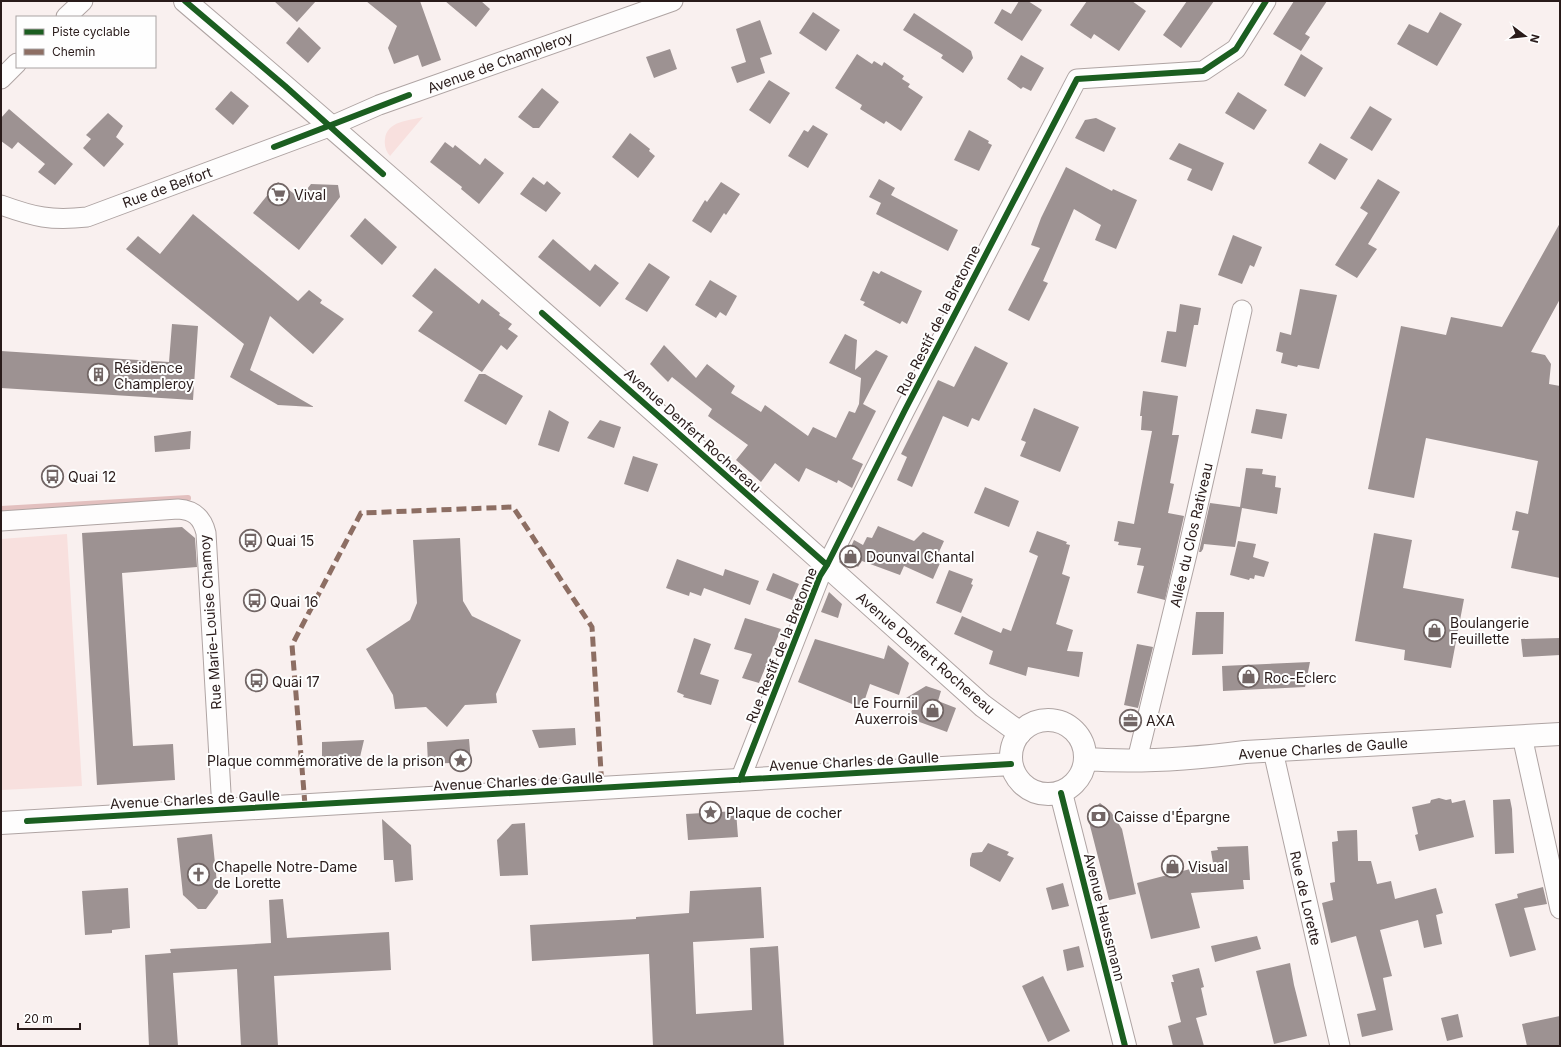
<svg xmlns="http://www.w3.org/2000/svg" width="1561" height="1047" viewBox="0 0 1561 1047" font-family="Inter,sans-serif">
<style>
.green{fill:#f8e0de}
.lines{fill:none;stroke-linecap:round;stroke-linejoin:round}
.stream{stroke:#e3c0bf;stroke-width:6}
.building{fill:#9d9292}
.minor-casing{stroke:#afa4a3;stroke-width:21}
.tertiary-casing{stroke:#afa4a3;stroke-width:24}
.secondary-casing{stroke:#afa4a3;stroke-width:24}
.minor{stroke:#fefdfd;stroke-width:19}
.tertiary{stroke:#fefdfd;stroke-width:22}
.secondary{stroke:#fefdfd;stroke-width:22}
.quiet{stroke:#8d6e63;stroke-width:5;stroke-dasharray:10 5;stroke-linecap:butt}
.cycleway-casing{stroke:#fefefe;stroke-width:8}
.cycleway{stroke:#1b5e20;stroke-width:6}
.labels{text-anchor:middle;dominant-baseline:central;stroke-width:4;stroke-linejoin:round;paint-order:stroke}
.street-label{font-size:14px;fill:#291b1a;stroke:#fefefe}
.poi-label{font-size:14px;fill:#291b1a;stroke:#fefefe;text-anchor:start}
</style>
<rect width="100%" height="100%" fill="#f9f0ef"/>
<path class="green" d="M 423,117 L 390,156 C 386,151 384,146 385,139 C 387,121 408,121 423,117 Z
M 67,534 L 82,786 L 1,790 L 1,539 Z"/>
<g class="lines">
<path class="stream" d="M 1,509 L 188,498"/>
</g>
<path class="building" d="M 274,1 L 316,1 L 297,22 Z
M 366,1 L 420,1 L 441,60 L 422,67 L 418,55 L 394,64 L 388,48 L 397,26 Z
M 445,1 L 481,1 L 490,9 L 476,27 Z
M 1019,1 L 1028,1 L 1042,10 L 1022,41 L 994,23 L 1002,9 L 1011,14 Z
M 1087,1 L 1132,1 L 1146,11 L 1119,51 L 1094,34 L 1091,39 L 1070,25 Z
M 1187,1 L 1214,1 L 1181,48 L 1163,35 Z
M 1294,1 L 1327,1 L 1305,34 L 1310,37 L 1301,51 L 1273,34 Z
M 813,12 L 840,30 L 826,51 L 799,33 Z
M 1440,12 L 1462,24 L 1437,66 L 1397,44 L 1409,24 L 1428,33 Z
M 914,13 L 971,51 L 973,58 L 963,73 L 941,58 L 943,55 L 903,30 Z
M 760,20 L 772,54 L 760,58 L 765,73 L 737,83 L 731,67 L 746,62 L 736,29 Z
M 299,27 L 321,48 L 308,63 L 286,43 Z
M 670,49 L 677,69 L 654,78 L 646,57 Z
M 857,54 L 872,64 L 874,61 L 882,66 L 884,62 L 904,76 L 902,79 L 910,84 L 908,87 L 923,97 L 901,131 L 886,121 L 884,124 L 860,109 L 862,105 L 835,88 Z
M 1301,54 L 1323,68 L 1305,97 L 1284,85 Z
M 1021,55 L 1044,68 L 1031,91 L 1023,87 L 1021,89 L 1007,79 Z
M 769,80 L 790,93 L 770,124 L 749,110 Z
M 542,88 L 559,102 L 539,128 L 533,128 L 518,117 Z
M 231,91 L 249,106 L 233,125 L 215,109 Z
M 1238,92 L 1267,110 L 1254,130 L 1225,113 Z
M 1370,106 L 1392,119 L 1372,151 L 1350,138 Z
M 9,109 L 73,164 L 55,185 L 38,172 L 45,164 L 18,142 L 12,149 L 1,141 L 1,118 Z
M 108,113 L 123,126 L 116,137 L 124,144 L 104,167 L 83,148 L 91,139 L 86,135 Z
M 1096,118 L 1116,128 L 1104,152 L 1075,138 L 1085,120 Z
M 813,125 L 828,134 L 808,168 L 788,156 L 804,130 L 808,132 Z
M 969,130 L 989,141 L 988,143 L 992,145 L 979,171 L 954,160 Z
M 630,133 L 650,149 L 649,151 L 655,156 L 638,178 L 612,157 Z
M 445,142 L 453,148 L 455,145 L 480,165 L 485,158 L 504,173 L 479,204 L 461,189 L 462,187 L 430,162 Z
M 1179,143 L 1224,163 L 1212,191 L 1187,180 L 1192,169 L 1169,159 Z
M 1320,143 L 1348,159 L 1335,180 L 1308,163 Z
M 1066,167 L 1112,191 L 1113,189 L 1137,200 L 1116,249 L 1095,240 L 1101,225 L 1074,209 L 1043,281 L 1048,283 L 1029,321 L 1008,310 L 1040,248 L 1031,245 L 1041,218 Z
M 533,177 L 544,185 L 547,181 L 561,193 L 546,212 L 520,194 Z
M 879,179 L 895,188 L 891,195 L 958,230 L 948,251 L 876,214 L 881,203 L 869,197 Z
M 1378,179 L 1400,192 L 1368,244 L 1377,249 L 1357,278 L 1335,265 L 1368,213 L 1360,208 Z
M 278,182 L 300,198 L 311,184 L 338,185 L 340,197 L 299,250 L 253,213 Z
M 721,182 L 740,194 L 726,215 L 724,213 L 711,233 L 692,221 L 705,200 L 707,202 Z
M 193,214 L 298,301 L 309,290 L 322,300 L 320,303 L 344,319 L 313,354 L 270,316 L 250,370 L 314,407 L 278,405 L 230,377 L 244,344 L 126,249 L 138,236 L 160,254 Z
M 365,218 L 397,247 L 382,265 L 350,236 Z
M 1560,223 L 1560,299 L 1531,352 L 1545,355 L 1551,364 L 1549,384 L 1560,386 L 1560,578 L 1511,568 L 1519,531 L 1512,530 L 1516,511 L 1528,514 L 1538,461 L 1426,438 L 1414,498 L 1368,489 L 1401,326 L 1446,335 L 1451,317 L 1502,327 Z
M 1233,235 L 1262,247 L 1254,267 L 1250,265 L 1242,284 L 1218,275 Z
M 553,239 L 590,271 L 595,264 L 619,283 L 600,307 L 538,257 Z
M 649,263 L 670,277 L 647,312 L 625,299 Z
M 435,268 L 479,304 L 482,299 L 500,313 L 499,315 L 512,324 L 508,329 L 518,336 L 507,350 L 501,345 L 482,372 L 418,331 L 433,312 L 412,296 Z
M 873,271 L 879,274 L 881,271 L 922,291 L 907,324 L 902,321 L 900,324 L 863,305 L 865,302 L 860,300 Z
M 710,280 L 737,296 L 726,316 L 720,312 L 716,318 L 695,305 Z
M 1300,289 L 1337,295 L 1319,369 L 1298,365 L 1297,367 L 1281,363 L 1283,353 L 1276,351 L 1280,332 L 1291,335 Z
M 1180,304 L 1201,308 L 1198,325 L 1194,325 L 1186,367 L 1161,362 L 1167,331 L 1176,332 Z
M 172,324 L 198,326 L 193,400 L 1,388 L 1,351 L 169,362 Z
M 845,334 L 857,340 L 855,370 L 876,350 L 888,356 L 863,404 L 876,411 L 852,459 L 863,464 L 852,488 L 838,480 L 837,483 L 806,468 L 799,482 L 775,463 L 761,482 L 736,460 L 748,445 L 708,416 L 712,409 L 672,377 L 668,382 L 650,364 L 664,345 L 696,378 L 707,364 L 735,386 L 731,393 L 761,412 L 765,405 L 808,436 L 813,427 L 836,438 L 849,411 L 855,413 L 859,404 L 861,378 L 829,363 Z
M 975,346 L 1008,363 L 979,421 L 972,418 L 968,427 L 943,416 L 912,487 L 897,480 L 907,457 L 901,454 L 938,380 L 954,387 Z
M 479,374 L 485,374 L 523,396 L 506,425 L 464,401 Z
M 1143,391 L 1178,396 L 1172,435 L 1179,435 L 1170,483 L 1174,484 L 1168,513 L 1184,516 L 1165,600 L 1137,593 L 1144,566 L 1137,565 L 1141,548 L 1118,545 L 1119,542 L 1114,541 L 1118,521 L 1134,524 L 1152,431 L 1141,430 L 1142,416 L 1140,416 Z
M 1034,408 L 1079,427 L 1060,472 L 1020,456 L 1026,442 L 1021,440 Z
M 1256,409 L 1287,414 L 1282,439 L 1251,433 Z
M 549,410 L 569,422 L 559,452 L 538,445 Z
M 600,420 L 621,427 L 614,448 L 587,438 Z
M 191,431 L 190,449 L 155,452 L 154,436 Z
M 633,456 L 658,464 L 648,492 L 624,484 Z
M 1246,468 L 1263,469 L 1262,474 L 1276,476 L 1275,487 L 1281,488 L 1277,514 L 1242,508 L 1235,547 L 1204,544 L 1203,549 L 1201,552 L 1199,552 L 1210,503 L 1240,507 Z
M 985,487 L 1019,501 L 1009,527 L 974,513 Z
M 878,526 L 914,541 L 923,532 L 944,541 L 939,552 L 944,554 L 933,579 L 904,566 L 900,575 L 862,561 L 858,567 L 849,559 L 848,553 L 854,540 L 863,545 L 867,537 L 872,538 Z
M 182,527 L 195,538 L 197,567 L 122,573 L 133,746 L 173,744 L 175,780 L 97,785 L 82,533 Z
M 1037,531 L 1067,542 L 1066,544 L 1070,545 L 1062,574 L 1070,577 L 1056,624 L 1073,630 L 1067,651 L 1083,652 L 1079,677 L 1028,667 L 1026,676 L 989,664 L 993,651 L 954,634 L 962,616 L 1001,633 L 1003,628 L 1011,631 L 1038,556 L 1029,552 Z
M 1374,533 L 1412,540 L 1403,588 L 1464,599 L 1451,668 L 1404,660 L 1405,650 L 1355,641 Z
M 460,538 L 463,601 L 472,616 L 521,640 L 496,694 L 497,703 L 465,705 L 447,727 L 426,707 L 395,709 L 393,695 L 366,649 L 410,620 L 417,603 L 413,540 Z
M 1238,541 L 1256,544 L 1253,557 L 1269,562 L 1264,577 L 1255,575 L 1254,579 L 1250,578 L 1249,580 L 1230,575 Z
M 677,559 L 723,576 L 725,569 L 759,581 L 750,605 L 704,588 L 701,596 L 690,592 L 689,596 L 666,588 Z
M 949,570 L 973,579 L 971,584 L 973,585 L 961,613 L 936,603 Z
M 773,573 L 799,584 L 792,600 L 766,590 Z
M 829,592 L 842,604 L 838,618 L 821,612 Z
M 1196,612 L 1224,612 L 1223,654 L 1192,655 Z
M 745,618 L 781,629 L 759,683 L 742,678 L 752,654 L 734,649 Z
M 694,638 L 711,644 L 700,674 L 719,680 L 711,705 L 683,697 L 684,695 L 677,692 Z
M 1560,638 L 1560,655 L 1523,657 L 1521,639 Z
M 815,639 L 884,659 L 888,645 L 909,663 L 899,695 L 870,684 L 862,708 L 798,682 Z
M 1137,644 L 1153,647 L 1138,708 L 1124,705 Z
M 1310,662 L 1305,687 L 1223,691 L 1222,666 Z
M 926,686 L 941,691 L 938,701 L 956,708 L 947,732 L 914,720 L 911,713 L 915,701 L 906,698 Z
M 575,728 L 576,745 L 539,748 L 532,730 Z
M 469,739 L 471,762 L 428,764 L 427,742 Z
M 364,740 L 360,757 L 322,759 L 322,742 Z
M 1439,798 L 1446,800 L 1451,799 L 1452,803 L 1465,800 L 1474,837 L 1419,851 L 1415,835 L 1418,834 L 1412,807 L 1430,803 L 1431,800 Z
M 1510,799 L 1512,809 L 1514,853 L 1495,854 L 1493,800 Z
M 1100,803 L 1111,812 L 1122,829 L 1136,894 L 1109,900 L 1087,814 Z
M 736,811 L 738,837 L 688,840 L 686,814 Z
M 382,819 L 411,845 L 413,880 L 395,882 L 393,860 L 384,860 Z
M 525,823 L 528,875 L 500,876 L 497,840 L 512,824 Z
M 1357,830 L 1358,861 L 1371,861 L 1377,884 L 1391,881 L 1395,899 L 1436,888 L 1443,913 L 1436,915 L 1442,944 L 1424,948 L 1418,920 L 1380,930 L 1392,976 L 1383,978 L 1393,1030 L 1362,1037 L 1357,1014 L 1376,1010 L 1356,936 L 1331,943 L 1322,903 L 1333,900 L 1330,883 L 1335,882 L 1332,842 L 1338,841 L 1337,831 Z
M 212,834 L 218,893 L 206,909 L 198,909 L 183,895 L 177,838 Z
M 988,843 L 1009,852 L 1007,855 L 1014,858 L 1000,882 L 970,866 L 970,859 L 972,853 L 982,852 Z
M 1248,846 L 1250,880 L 1243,880 L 1244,889 L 1191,893 L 1200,928 L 1151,939 L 1137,883 L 1213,863 L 1211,851 L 1218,850 L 1217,847 Z
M 1063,883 L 1069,906 L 1052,910 L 1046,888 Z
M 761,887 L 764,938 L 693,942 L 696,1014 L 752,1010 L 750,948 L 778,946 L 784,1046 L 653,1046 L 649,954 L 532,961 L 530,925 L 636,919 L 636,917 L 689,913 L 690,891 Z
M 1543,887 L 1547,904 L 1524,908 L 1536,950 L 1510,957 L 1495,904 L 1518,898 L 1517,894 Z
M 128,888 L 130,928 L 112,930 L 112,933 L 85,935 L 82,891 Z
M 283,899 L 287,938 L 389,932 L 391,970 L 274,976 L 278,1046 L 241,1046 L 237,969 L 173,973 L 178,1046 L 149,1046 L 145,955 L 171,953 L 170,949 L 271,943 L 269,900 Z
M 1257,936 L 1261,949 L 1215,962 L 1211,946 Z
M 1079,946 L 1084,967 L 1067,971 L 1063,950 Z
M 1290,963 L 1294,985 L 1307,1036 L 1274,1044 L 1256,971 Z
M 1199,968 L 1204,987 L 1201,988 L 1207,1015 L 1196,1018 L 1204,1046 L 1173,1046 L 1168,1026 L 1181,1022 L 1171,982 L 1174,982 L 1172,975 Z
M 1043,976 L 1070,1031 L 1048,1042 L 1022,986 Z
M 1458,1014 L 1463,1037 L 1447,1041 L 1441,1018 Z
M 1560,1016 L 1560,1046 L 1527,1046 L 1522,1024 Z"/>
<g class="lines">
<defs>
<path id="minor" d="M 66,17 L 83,1
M 1,79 L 17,63
M 1,205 C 34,217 51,221 87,217 L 329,127 L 379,105 L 673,1
M 1,521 L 178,509 C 194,510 202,517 206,533 L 222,810
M 1522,736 L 1560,909
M 1273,751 L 1340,1046
M 1137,760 L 1187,554 L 1242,310
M 740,780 L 820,576 L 827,565 L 905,410 L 1077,79 L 1203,71 L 1236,49 L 1266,1"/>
<path id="tertiary" d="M 185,1 C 455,231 719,469 983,706 L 1020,733
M 1061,793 L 1125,1046"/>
<path id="secondary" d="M1011 757a37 37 0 1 1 74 0a37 37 0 1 1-74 0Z
M 1086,759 C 1139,763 1192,759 1245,752 L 1560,734
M 1,823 L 1011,764"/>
</defs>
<use href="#minor" class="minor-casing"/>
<use href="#tertiary" class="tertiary-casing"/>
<use href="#secondary" class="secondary-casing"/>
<use href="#minor" class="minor"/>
<use href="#tertiary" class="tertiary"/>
<use href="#secondary" class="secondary"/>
<path class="quiet" d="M 305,805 L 292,645 L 361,513 L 513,507 L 592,627 L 602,788"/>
<defs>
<path id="cycleway" d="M 185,1 L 285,86 L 383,174
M 274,147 L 409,95
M 542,313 L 827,565
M 740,780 L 820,576 L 827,565 L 905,410 L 1077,79 L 1203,71 L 1236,49 L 1266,1
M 1061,793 L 1125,1046
M 27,821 L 1011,764"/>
</defs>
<use href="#cycleway" class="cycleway-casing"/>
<use href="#cycleway" class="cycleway"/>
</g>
<defs>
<symbol id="supermarket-ring" viewBox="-11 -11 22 22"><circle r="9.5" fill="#fefefe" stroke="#726665" stroke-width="1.5"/><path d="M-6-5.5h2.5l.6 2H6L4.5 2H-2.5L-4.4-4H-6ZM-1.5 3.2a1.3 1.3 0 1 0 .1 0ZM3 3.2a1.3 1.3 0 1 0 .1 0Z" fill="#726665"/></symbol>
<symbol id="building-ring" viewBox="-11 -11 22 22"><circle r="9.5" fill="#fefefe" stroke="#726665" stroke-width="1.5"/><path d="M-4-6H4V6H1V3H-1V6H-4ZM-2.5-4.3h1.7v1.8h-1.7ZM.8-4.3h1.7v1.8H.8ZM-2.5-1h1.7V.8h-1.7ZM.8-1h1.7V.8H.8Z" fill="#726665"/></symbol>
<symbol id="bus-ring" viewBox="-11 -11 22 22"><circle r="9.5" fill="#fefefe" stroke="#726665" stroke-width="1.5"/><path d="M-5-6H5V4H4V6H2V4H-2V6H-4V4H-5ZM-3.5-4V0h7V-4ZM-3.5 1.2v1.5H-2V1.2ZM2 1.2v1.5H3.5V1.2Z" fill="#726665"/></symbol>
<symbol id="shop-ring" viewBox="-11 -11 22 22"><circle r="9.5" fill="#fefefe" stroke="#726665" stroke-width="1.5"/><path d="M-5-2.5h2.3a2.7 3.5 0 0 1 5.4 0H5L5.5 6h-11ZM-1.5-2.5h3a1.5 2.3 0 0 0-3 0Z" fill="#726665"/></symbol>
<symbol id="office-ring" viewBox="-11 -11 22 22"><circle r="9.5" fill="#fefefe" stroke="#726665" stroke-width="1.5"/><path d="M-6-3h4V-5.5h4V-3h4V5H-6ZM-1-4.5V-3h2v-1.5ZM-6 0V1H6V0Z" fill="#726665"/></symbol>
<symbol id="sight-ring" viewBox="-11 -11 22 22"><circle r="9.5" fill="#fefefe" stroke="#726665" stroke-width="1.5"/><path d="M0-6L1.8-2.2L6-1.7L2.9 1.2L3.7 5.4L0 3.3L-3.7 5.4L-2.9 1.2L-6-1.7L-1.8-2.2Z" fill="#726665"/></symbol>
<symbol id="bank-ring" viewBox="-11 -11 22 22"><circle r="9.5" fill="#fefefe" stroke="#726665" stroke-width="1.5"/><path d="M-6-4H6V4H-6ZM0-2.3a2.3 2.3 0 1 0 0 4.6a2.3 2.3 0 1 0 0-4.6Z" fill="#726665"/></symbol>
<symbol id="church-ring" viewBox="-11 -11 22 22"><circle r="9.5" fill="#fefefe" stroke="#726665" stroke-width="1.5"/><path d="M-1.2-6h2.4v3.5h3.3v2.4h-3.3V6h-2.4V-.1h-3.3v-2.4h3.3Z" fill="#726665"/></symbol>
</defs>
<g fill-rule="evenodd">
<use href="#supermarket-ring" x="266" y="182" width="25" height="25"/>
<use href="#building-ring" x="86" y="362" width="25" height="25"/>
<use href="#bus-ring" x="40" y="464" width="25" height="25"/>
<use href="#bus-ring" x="238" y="528" width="25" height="25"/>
<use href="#shop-ring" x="838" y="544" width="25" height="25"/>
<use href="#bus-ring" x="242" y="588" width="25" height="25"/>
<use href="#shop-ring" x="1422" y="618" width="25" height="25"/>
<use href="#shop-ring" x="1236" y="664" width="25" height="25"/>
<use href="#bus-ring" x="244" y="668" width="25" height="25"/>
<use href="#shop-ring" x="920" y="698" width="25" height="25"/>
<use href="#office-ring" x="1118" y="708" width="25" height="25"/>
<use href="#sight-ring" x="448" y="748" width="25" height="25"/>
<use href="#sight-ring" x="698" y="800" width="25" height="25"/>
<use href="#bank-ring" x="1086" y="804" width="25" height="25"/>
<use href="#shop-ring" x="1160" y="854" width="25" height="25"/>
<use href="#church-ring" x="186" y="862" width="25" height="25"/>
</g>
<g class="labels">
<g class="street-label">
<text transform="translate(500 62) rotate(-20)">Avenue de Champleroy</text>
<text transform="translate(167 187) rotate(-20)">Rue de Belfort</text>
<text transform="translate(938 320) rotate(-63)">Rue Restif de la Bretonne</text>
<text transform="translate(693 430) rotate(42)">Avenue Denfert Rochereau</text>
<text transform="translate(1191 535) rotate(-77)">Allée du Clos Rativeau</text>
<text transform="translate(210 622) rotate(-94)">Rue Marie-Louise Chamoy</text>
<text transform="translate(781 645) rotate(-68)">Rue Restif de la Bretonne</text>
<text transform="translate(926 653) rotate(41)">Avenue Denfert Rochereau</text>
<text transform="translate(1323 748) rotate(-4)">Avenue Charles de Gaulle</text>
<text transform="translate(854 761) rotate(-3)">Avenue Charles de Gaulle</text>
<text transform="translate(518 781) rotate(-3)">Avenue Charles de Gaulle</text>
<text transform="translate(195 799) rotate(-3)">Avenue Charles de Gaulle</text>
<text transform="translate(1306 898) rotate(77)">Rue de Lorette</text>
<text transform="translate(1105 917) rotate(76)">Avenue Haussmann</text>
</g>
<g class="poi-label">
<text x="294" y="194">Vival</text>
<text x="114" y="367">Résidence<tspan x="114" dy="16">Champleroy</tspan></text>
<text x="68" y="476">Quai 12</text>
<text x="266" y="540">Quai 15</text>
<text x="866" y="556">Dounval Chantal</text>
<text x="270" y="601">Quai 16</text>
<text x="1450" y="622">Boulangerie<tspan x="1450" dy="16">Feuillette</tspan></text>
<text x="1264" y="677">Roc-Eclerc</text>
<text x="272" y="681">Quai 17</text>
<text x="918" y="702" text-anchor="end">Le Fournil<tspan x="918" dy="16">Auxerrois</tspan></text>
<text x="1146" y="720">AXA</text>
<text x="444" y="760" text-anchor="end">Plaque commémorative de la prison</text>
<text x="726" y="812">Plaque de cocher</text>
<text x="1114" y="816">Caisse d'Épargne</text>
<text x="214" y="866">Chapelle Notre-Dame<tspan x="214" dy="16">de Lorette</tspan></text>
<text x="1188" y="866">Visual</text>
</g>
</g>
<rect width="1561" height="1047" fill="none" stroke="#291b1a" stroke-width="4"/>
<rect x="16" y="16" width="140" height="52" fill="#fefefe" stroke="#a9a3a3"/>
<rect x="24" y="29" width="20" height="6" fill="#1b5e20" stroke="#a9a3a3"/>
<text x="52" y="36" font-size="12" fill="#291b1a">Piste cyclable</text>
<rect x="24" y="49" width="20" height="6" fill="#8d6e63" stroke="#a9a3a3"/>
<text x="52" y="56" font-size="12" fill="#291b1a">Chemin</text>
<g transform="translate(1525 36) rotate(105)" stroke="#fefefe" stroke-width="3" paint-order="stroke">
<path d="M0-3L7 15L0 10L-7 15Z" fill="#291b1a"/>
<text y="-6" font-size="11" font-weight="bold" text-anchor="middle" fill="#291b1a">N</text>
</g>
<path d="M18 1023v6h62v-6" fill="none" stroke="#291b1a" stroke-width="2"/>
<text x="24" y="1023" font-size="12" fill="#291b1a" stroke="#fefefe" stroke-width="3" paint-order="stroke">20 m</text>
</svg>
